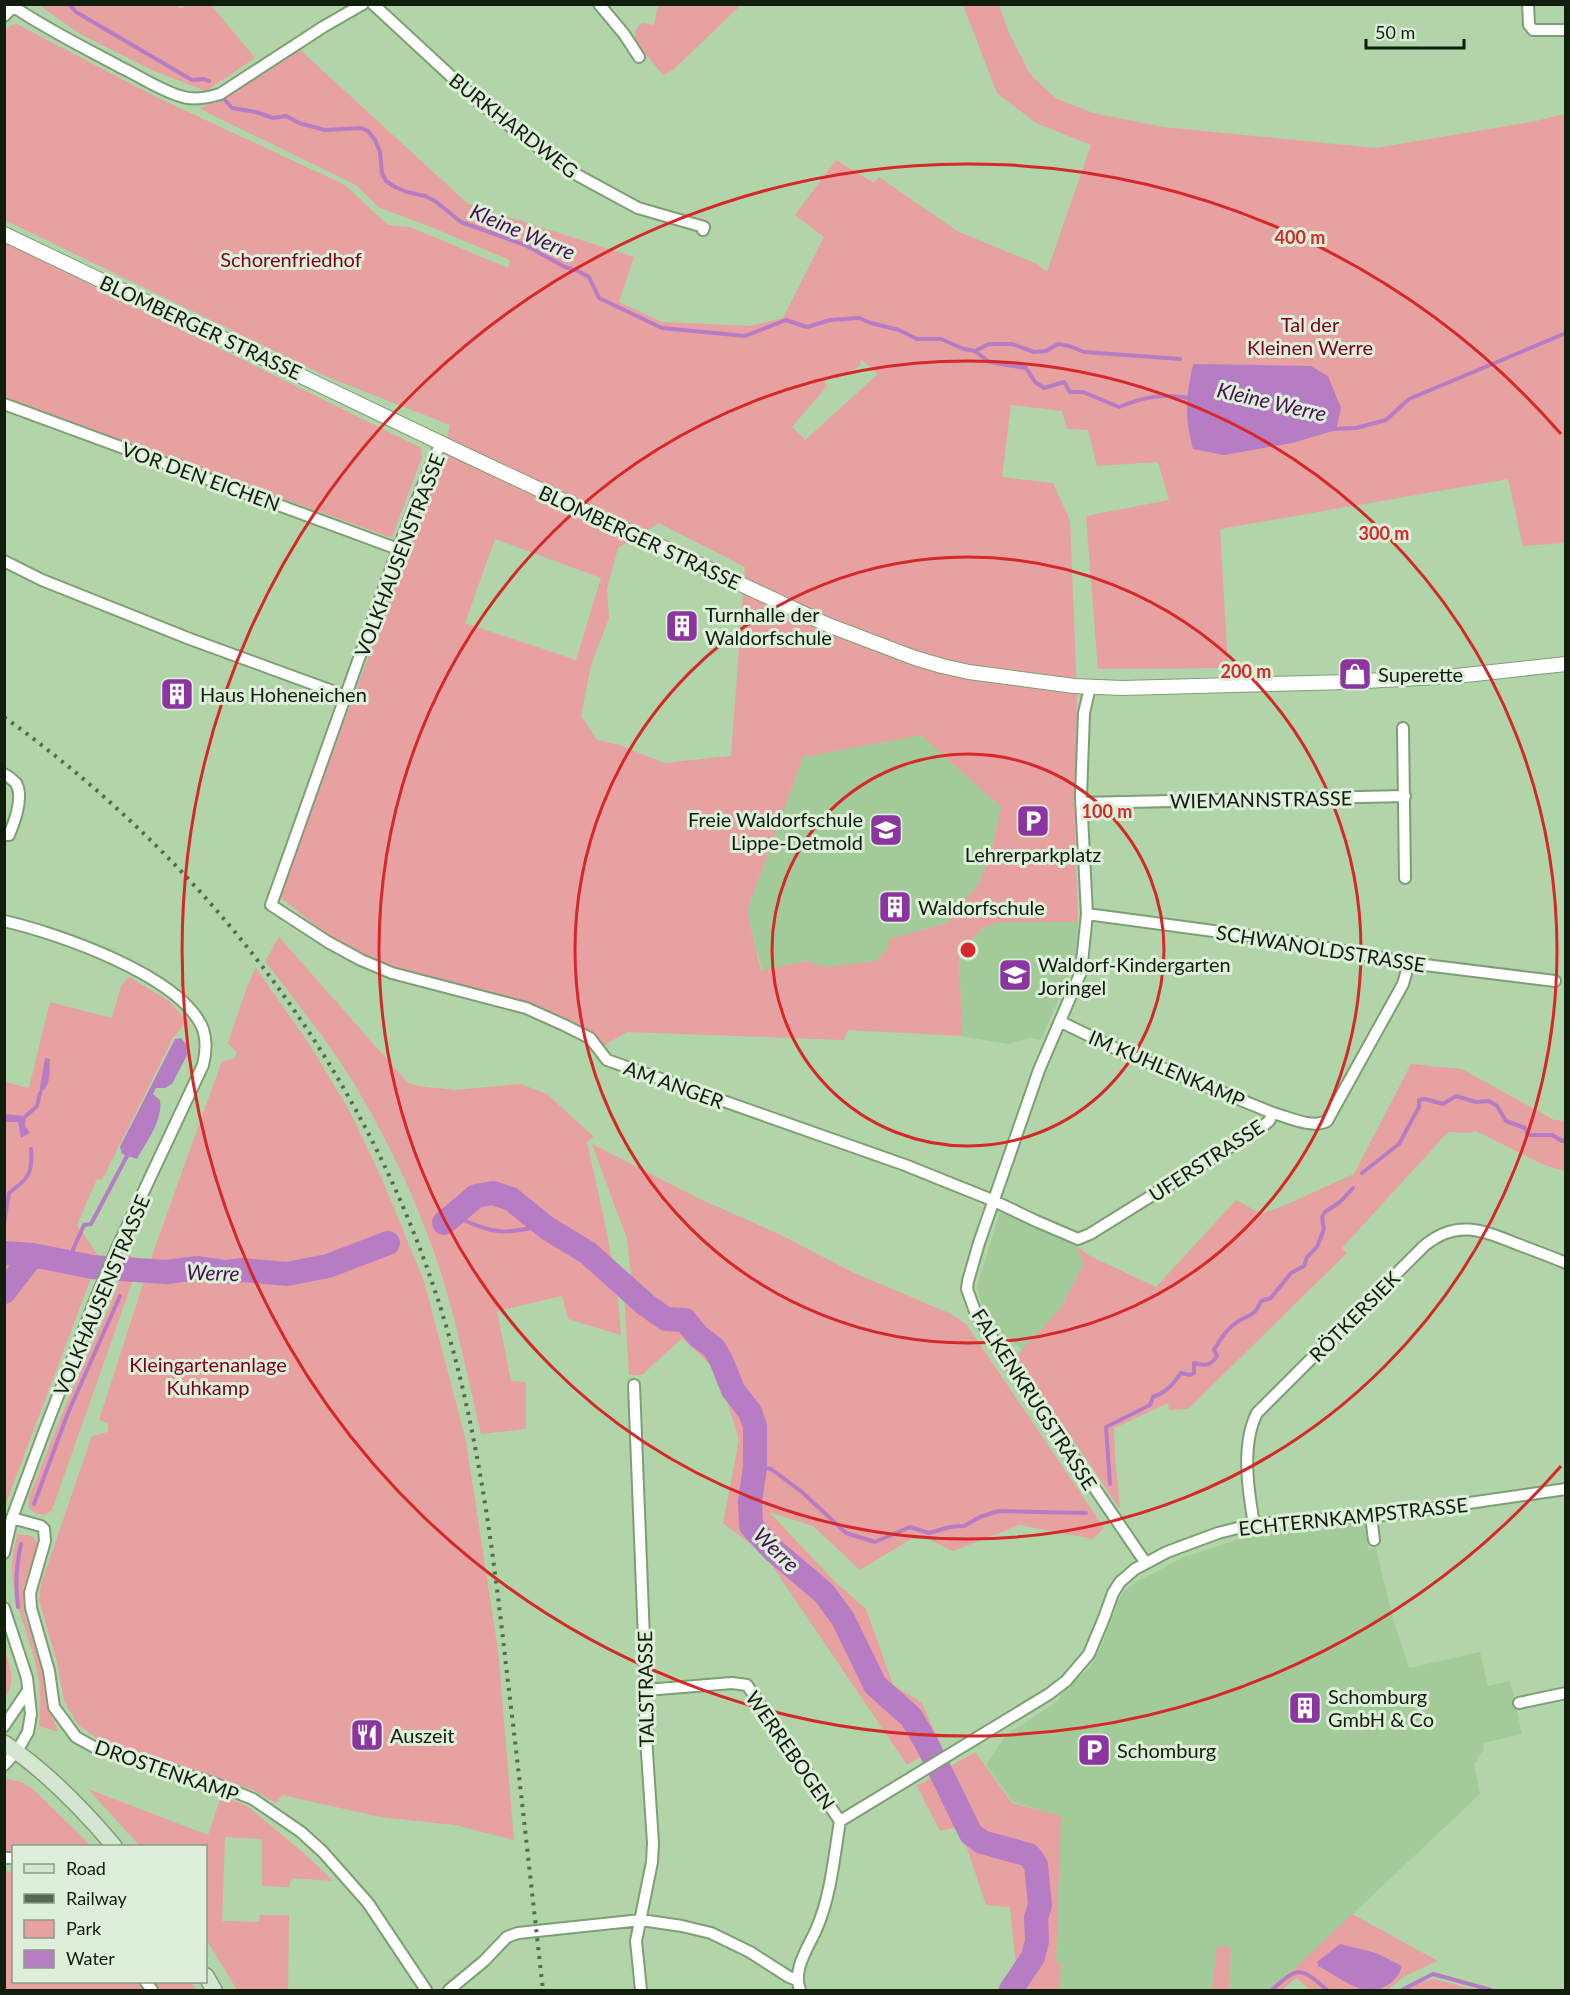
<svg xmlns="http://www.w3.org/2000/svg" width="1570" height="1995" viewBox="0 0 1570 1995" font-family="Lato,sans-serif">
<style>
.built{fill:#a3cb99}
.green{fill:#e7a1a1;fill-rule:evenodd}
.water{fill:#b67dc5}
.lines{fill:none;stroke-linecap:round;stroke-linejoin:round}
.stream{stroke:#b67dc5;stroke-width:4}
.river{stroke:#b67dc5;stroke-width:24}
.minor-casing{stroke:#7e9f75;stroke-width:14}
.tertiary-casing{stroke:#7e9f75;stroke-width:16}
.secondary-casing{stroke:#7e9f75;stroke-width:18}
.minor{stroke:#fff;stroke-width:10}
.tertiary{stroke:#fff;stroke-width:14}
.secondary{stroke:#d4e6cf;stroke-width:15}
.rail{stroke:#556b4f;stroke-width:4;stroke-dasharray:3 6;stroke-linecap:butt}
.ring{fill:none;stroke:#d62828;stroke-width:3}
.labels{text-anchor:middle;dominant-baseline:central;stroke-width:6;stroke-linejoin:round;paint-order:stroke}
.street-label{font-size:20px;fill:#111d0d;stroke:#ddefd9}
.park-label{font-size:20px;fill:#7c001d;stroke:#ddefd9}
.poi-label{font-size:20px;fill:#111d0d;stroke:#ddefd9;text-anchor:start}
.water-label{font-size:21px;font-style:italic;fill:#461052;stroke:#ddefd9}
.centre{fill:#d62828;stroke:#ddefd9;stroke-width:3}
.ring-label{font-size:18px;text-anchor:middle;font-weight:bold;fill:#d62828;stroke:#ddefd9;stroke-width:6;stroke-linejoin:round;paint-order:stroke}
</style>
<rect width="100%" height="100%" fill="#b1d4a8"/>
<path class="built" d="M 921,734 L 1001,807 L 991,853 L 979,883 L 948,923 L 889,939 L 889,948 L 877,961 L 825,967 L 806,961 L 762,971 L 747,911 L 803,757 Z
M 1001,922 L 1078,922 L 1077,954 L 1073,966 L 1041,1040 L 1029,1038 L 1008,1044 L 962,1036 L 959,952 L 983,928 Z
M 1000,1212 L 1075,1245 L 1084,1263 L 1061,1308 L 1023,1350 L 996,1328 L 981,1302 L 977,1286 Z
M 1366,1524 L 1368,1549 L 1376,1548 L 1392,1615 L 1409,1668 L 1480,1652 L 1488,1686 L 1510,1681 L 1522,1734 L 1483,1743 L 1484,1749 L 1474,1764 L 1480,1794 L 1272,1990 L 1229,1990 L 1231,1948 L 1217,1947 L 1212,1990 L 1059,1990 L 1061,1964 L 1056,1963 L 1060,1816 L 1013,1802 L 986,1765 L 1006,1735 L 1058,1701 L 1062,1693 L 1089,1668 L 1102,1645 L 1118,1601 L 1125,1590 L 1135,1583 L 1182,1558 L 1251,1535 L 1273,1531 L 1314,1530 Z"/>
<path class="green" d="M 176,5 L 182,9 L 185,5 L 211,5 L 255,58 L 206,91 L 154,71 L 80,34 L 39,5 Z
M 658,5 L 741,5 L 673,70 L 663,75 L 635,42 L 635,31 L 642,23 L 654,25 Z
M 963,5 L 999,5 L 1009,33 L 1030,74 L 1055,98 L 1093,113 L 1163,127 L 1375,148 L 1536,121 L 1565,114 L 1565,543 L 1523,546 L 1508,479 L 1220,529 L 1228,668 L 1098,669 L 1086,516 L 1169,500 L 1158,462 L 1097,466 L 1088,430 L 1067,429 L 1062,411 L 1011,405 L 1002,477 L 1053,483 L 1070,520 L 1077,695 L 1075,835 L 1078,922 L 1001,922 L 983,928 L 959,952 L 962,1036 L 848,1030 L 844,1040 L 627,1032 L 598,1049 L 569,1020 L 537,1007 L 393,968 L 362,956 L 331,938 L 279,896 L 442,461 L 450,425 L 330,378 L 5,220 L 4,31 L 12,25 L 17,24 L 154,96 L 345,185 L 388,225 L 410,227 L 508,268 L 510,260 L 426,225 L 380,208 L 356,185 L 200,109 L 299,49 L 468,204 L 634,257 L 619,302 L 662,322 L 750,326 L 783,318 L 824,237 L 795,215 L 836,160 L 874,183 L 879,177 L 957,231 L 1037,264 L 1047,272 L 1091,145 L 1036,123 L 997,93 ZM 861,359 L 878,374 L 805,440 L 792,427 L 827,386 L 824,382 L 832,377 L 837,379 L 860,366 ZM 659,523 L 745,567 L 731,756 L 664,763 L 619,745 L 597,740 L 581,716 L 591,665 L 609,618 L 607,589 L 618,548 ZM 495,539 L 601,578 L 576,660 L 465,623 ZM 921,735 L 1001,807 L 991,853 L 979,883 L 948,923 L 889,939 L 888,948 L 876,961 L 825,967 L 806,961 L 761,971 L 747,911 L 803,757 Z
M 4,242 L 421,448 L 422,457 L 392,538 L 5,398 Z
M 279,937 L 408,1083 L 418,1086 L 455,1090 L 520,1084 L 547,1094 L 594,1137 L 587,1142 C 601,1206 617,1269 621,1335 L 568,1319 L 562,1296 L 497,1311 L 511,1381 L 526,1382 L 526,1429 L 481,1434 C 466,1371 454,1305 431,1244 C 413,1194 390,1145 363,1099 C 336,1050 299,1006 265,961 Z
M 256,968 L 311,1047 L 350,1112 L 382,1179 L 424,1281 L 466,1441 L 498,1650 L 514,1840 L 455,1825 L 380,1817 L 282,1795 L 276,1803 L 253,1790 L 98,1739 L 78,1725 L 64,1701 L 57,1662 L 39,1600 L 41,1584 L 92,1436 L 108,1432 L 108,1423 L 99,1420 L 155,1247 L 222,1061 L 234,1059 L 237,1052 L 228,1043 L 248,984 Z
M 129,977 L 169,1001 L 187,1021 L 173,1038 L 102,1180 L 97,1179 L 77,1225 L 99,1257 L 5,1506 L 5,1122 L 18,1122 L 25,1126 L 25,1119 L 5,1114 L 5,1082 L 29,1088 L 50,1002 L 112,1018 L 121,986 Z
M 1411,1064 L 1462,1069 L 1554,1120 L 1565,1121 L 1565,1171 L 1544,1165 L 1476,1131 L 1468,1133 L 1448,1132 L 1342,1248 L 1347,1253 L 1188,1409 L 1169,1410 L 1168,1403 L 1114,1428 L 1115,1456 L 1120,1509 L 1016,1356 L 1061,1308 L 1084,1263 L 1075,1245 L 1090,1256 L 1156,1287 L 1236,1200 L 1261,1214 L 1283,1206 L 1354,1174 Z
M 592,1144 L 700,1199 L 781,1235 L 852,1272 L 949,1313 L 966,1324 L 1104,1528 L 1093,1539 L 1020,1525 L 953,1551 L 919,1534 L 860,1570 L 813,1526 L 769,1512 L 835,1582 L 866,1609 L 893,1685 L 921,1702 L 941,1745 L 907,1765 L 765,1555 L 723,1523 L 739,1440 L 718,1372 L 682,1338 L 642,1375 L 629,1375 L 624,1291 L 667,1332 L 657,1309 L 632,1283 L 627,1239 Z
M 129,1255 L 140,1260 L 52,1510 L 44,1515 L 35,1513 L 29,1508 L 29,1497 L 65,1407 L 113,1298 Z
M 18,1534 L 32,1536 L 38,1543 L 23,1590 L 23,1604 L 25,1616 L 42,1666 L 48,1708 L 59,1732 L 39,1726 C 40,1708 41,1689 37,1671 C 28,1623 0,1585 18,1534 Z
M 4,1648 C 9,1663 17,1684 5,1696 Z
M 975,1752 L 1012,1803 L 1061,1816 L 1056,1962 L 1061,1964 L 1059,1990 L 996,1990 L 1016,1967 L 1010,1907 L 986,1905 L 960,1827 L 940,1831 L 917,1786 Z
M 8,1779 L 21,1782 L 33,1789 L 91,1846 L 14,1846 L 13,1853 L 5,1852 L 4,1781 Z
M 88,1789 L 208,1835 L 221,1796 L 247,1806 L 306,1855 L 333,1881 L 292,1878 L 289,1887 L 262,1886 L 262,1839 L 225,1837 L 222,1921 L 259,1922 L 260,1915 L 289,1915 L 288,1990 L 237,1990 L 206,1939 L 206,1846 L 140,1846 Z
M 4,1871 L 13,1872 L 14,1982 L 138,1982 L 144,1990 L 5,1990 Z
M 1352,1914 L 1438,1961 L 1405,1976 L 1387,1990 L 1310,1990 L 1296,1978 L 1282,1990 L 1272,1990 ZM 1319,1966 L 1402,1966 C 1398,1984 1379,1985 1363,1990 Z
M 1217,1946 L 1231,1947 L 1229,1990 L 1212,1990 Z
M 1434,1979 L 1476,1990 L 1406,1990 L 1413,1985 Z
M 154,1982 L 191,1982 L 196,1990 L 160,1990 Z"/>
<path class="water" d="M 1193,364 L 1311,366 L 1328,376 L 1341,408 L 1336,430 L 1292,443 L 1224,455 L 1193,449 C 1184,415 1186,398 1193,364 Z
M 181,1038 L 186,1044 L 187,1055 L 172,1084 L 165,1088 L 156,1088 L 153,1094 L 160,1100 C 163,1121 146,1142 137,1159 L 122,1154 L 120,1147 L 175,1039 Z
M 45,1058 L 50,1059 C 49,1071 52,1086 40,1093 L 40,1087 Z
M 4,1114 L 26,1116 L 25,1126 L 30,1133 L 21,1138 L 18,1122 L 5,1122 Z
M 1340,1944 L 1376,1953 L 1402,1966 C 1398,1983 1378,1994 1361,1989 C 1346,1984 1332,1973 1318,1966 L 1317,1962 Z"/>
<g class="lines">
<path class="stream" d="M 69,4 L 76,12 L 192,80 L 204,79 L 209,81
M 224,99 L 232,108 L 256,112 L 273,118 L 286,116 L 299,123 L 325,130 L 361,128 L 368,131 L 375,140 L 380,152 L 382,173 L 386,181 L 395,187 L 407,192 L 425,196 L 435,201 L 461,222 L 525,245 L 565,267 L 578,271 L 589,277 L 599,298 L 662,328 L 745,336 L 786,320 L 807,327 L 830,320 L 859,318 L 871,323 L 899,330 L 917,339 L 941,339 L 964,349 L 975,351 L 989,344 L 1012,344 L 1034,352 L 1046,351 L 1058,344 L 1069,346 L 1084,352 L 1180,359
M 975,351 L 989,362 L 1026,368 L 1035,382 L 1044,388 L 1064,382 L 1070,392 L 1083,392 L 1119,407 C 1145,397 1162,393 1189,398
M 1331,429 L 1356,428 L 1386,420 L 1409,399 L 1566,333
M 26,1116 L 37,1106 L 40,1093
M 1362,1173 L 1399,1144 L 1419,1107 L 1419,1100 L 1425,1099 L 1443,1104 L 1456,1096 L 1476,1102 L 1489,1101 L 1497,1106 L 1506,1121 L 1525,1128 L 1528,1135 L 1552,1135 L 1562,1141 L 1566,1140
M 454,1216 C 493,1233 502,1236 543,1225
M 4,1223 L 9,1193 C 28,1179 33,1174 31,1149
M 65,1262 L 71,1254 L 84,1225 L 91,1224 L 127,1156
M 755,1467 L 771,1469 L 802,1492 L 846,1533 L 875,1542 L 910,1527 L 929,1533 L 950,1527 L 964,1526 L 980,1517 L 999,1511 L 1086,1513
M 1110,1484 L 1106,1427 L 1150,1405 L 1153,1397 C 1167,1392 1173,1384 1181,1373 L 1190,1375 L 1194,1373 L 1194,1363 C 1205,1366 1211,1366 1217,1356 L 1214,1350 C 1220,1339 1228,1327 1240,1320 C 1252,1314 1255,1315 1261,1301 L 1271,1298 L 1291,1273 L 1304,1266 L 1307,1257 L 1317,1247 L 1324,1229 L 1322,1217 L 1325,1212 L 1340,1202 L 1353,1188
M 34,1504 L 68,1413 L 120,1296
M 18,1607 C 15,1585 16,1566 21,1544
M 1272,1990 C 1298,1966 1301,1967 1327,1990
M 1402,1990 L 1433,1974 L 1491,1990"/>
<path class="river" d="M 444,1223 L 476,1196 L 493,1193 L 511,1199 L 547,1228 L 588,1253 L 646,1305 L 666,1319 L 685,1320 L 698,1336 L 714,1348 L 721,1360 L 733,1390 L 750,1412 L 755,1426 L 755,1467 L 750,1501 L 751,1526 L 772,1549 L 824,1593 L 843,1619 L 875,1685 L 911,1717 L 927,1744 L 971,1834 L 982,1842 L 1029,1855 L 1036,1865 L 1040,1905 L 1036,1918 L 1037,1941 L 1033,1957 L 1011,1990
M 4,1253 L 33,1255 L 92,1267 L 166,1272 L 198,1268 L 225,1272 L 243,1270 L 287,1274 L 328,1266 L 388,1243
M 4,1292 L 33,1255"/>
<defs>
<path id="minor" d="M 373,4 L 481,104 L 555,160 L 579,176 L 638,208 L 704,227 L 703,230
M 599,4 L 624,34 L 639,57
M 1528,4 L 1529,25 L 1533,30 L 1566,30
M 14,7 C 48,30 85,48 122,68 C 141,77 160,90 180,96 C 193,101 207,98 220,94 L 323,27 L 363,4
M 4,16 L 16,4
M 4,404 L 398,549
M 442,443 L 434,457 L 398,549 L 271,905 L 328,942 L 361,960 L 392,973 L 526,1008 L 564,1025 L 590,1038 L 607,1060 L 905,1165 L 992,1200 L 1036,1221 L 1078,1239 L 1090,1234 L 1262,1127 L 1269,1121 L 1273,1113 C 1288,1117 1312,1129 1327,1121 L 1403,984 L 1409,963
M 4,561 L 42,580 L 190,639 L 346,696
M 1090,687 L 1084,713 L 1081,797 L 1087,914 L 1081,972 L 1039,1070 L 979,1243 L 968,1281 L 967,1289 L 976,1314 L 1145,1562
M 1403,728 L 1405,878
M 4,774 C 8,776 13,780 16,783 C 24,797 15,821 9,835 L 4,835
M 1081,803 L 1405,796
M 1087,914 L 1295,942 L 1409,963 L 1555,981
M 4,921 C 57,933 182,976 203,1029 C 207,1041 206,1053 203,1065 L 118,1246 L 96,1298 L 44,1432 L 12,1518 L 4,1553
M 1061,1022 L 1127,1054 L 1273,1113
M 634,1385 L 646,1690 L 645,1722 L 653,1843 L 652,1862 L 636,1941 L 641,1990
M 1371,1516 L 1374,1540
M 12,1518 L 41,1526 L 44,1529 L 45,1541 L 30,1593 L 31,1608 L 49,1671 L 54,1707 L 76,1737 L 94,1747 L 216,1784 L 253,1799 L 301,1832 L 323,1852 L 368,1903 L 426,1990
M 1254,1524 C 1248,1490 1241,1444 1257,1413 L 1424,1246 C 1456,1219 1482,1230 1517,1244 C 1533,1250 1549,1256 1566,1263
M 4,1608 L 27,1678 L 31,1714 L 28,1732 L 17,1751 L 4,1765
M 646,1690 L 732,1683 L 747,1685 L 840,1821 C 834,1857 831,1896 816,1930 C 808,1948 792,1970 800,1990
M 1519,1703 L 1566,1693
M 4,1726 L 27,1692
M 840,1821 L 1049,1694 L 1066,1681 L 1089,1654 L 1104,1618 L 1113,1593 L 1120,1582 L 1135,1569 L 1167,1552 L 1218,1533 L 1254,1524 L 1386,1515 L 1566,1489
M 4,1858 L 14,1858
M 146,1982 L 152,1990
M 449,1990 L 484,1961 L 507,1937 L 518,1933 L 641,1920 L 682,1926 L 711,1933 L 750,1952 L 789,1977 L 797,1980"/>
<path id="tertiary" d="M 4,234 L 468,456 L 828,625 L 915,658 L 942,666 L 969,672 L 1074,686 L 1122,688 L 1347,682 L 1456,676 L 1566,664"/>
<path id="secondary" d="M 4,1743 C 46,1771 82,1808 114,1846
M 206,1976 L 214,1990"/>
</defs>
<use href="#minor" class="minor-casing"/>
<use href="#tertiary" class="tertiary-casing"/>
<use href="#secondary" class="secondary-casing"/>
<use href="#minor" class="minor"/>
<use href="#tertiary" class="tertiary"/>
<use href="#secondary" class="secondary"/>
<path class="rail" d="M 4,717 C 222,874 384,1093 454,1354 C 482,1459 495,1567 507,1674 C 520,1780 531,1885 543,1990"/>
</g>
<g class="ring">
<circle cx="968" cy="950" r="196"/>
<circle cx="968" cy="950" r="393"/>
<circle cx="968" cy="950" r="589"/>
<path d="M1561 1466A786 786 0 1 1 1561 434"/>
</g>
<defs>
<symbol id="building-square" viewBox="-11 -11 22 22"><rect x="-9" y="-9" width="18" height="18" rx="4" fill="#8c35a1" stroke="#ddefd9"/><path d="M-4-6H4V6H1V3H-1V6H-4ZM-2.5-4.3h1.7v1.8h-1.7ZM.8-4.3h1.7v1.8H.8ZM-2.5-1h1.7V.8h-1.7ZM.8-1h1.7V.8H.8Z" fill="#fff"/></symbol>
<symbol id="shop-square" viewBox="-11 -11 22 22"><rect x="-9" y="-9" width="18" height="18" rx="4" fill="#8c35a1" stroke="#ddefd9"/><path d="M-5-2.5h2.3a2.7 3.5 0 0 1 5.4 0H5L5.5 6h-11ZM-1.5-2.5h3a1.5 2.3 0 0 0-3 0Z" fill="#fff"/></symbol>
<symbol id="parking-square" viewBox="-11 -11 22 22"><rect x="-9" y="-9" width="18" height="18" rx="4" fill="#8c35a1" stroke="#ddefd9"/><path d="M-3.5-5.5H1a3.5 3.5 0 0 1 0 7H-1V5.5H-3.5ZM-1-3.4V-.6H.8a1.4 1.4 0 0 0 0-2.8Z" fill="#fff"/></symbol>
<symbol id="school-square" viewBox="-11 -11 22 22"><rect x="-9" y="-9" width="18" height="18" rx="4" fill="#8c35a1" stroke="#ddefd9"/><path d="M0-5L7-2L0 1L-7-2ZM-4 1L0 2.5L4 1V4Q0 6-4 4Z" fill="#fff"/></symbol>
<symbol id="restaurant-square" viewBox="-11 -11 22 22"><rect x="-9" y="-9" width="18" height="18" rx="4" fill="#8c35a1" stroke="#ddefd9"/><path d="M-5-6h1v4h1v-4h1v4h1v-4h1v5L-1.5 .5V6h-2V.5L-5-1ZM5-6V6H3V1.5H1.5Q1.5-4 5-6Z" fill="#fff"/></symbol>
</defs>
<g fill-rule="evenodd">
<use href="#building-square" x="663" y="607" width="38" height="38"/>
<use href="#shop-square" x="1336" y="655" width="38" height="38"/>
<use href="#building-square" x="158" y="675" width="38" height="38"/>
<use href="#parking-square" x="1014" y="802" width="38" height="38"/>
<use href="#school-square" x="867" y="811" width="38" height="38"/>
<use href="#building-square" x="876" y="888" width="38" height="38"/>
<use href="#school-square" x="996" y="956" width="38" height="38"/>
<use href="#building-square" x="1286" y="1689" width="38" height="38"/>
<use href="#restaurant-square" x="348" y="1716" width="38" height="38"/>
<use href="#parking-square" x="1075" y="1731" width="38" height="38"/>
</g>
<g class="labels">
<g class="street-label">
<text transform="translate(514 125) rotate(38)">BURKHARDWEG</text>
<text transform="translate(201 327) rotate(25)">BLOMBERGER STRASSE</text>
<text transform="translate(201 476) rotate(20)">VOR DEN EICHEN</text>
<text transform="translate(640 537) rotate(25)">BLOMBERGER STRASSE</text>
<text transform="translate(399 555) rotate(-69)">VOLKHAUSENSTRASSE</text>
<text transform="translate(1261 799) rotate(-1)">WIEMANNSTRASSE</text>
<text transform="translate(1321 948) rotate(9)">SCHWANOLDSTRASSE</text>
<text transform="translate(1167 1068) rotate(23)">IM KUHLENKAMP</text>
<text transform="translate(674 1084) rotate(20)">AM ANGER</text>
<text transform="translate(1206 1160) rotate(-33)">UFERSTRASSE</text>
<text transform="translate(101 1295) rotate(-67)">VOLKHAUSENSTRASSE</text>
<text transform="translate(1354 1316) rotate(-45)">RÖTKERSIEK</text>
<text transform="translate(1035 1399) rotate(57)">FALKENKRUGSTRASSE</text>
<text transform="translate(1353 1516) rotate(-6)">ECHTERNKAMPSTRASSE</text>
<text transform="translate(645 1689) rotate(-91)">TALSTRASSE</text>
<text transform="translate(791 1750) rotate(55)">WERREBOGEN</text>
<text transform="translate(167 1770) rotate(19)">DROSTENKAMP</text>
</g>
<g class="park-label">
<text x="291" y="259">Schorenfriedhof</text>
<text x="1310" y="324">Tal der<tspan x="1310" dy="23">Kleinen Werre</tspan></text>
<text x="208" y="1364">Kleingartenanlage<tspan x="208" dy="23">Kuhkamp</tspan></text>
</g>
<g class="poi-label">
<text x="705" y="614">Turnhalle der<tspan x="705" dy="23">Waldorfschule</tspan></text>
<text x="1378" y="674">Superette</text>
<text x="200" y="694">Haus Hoheneichen</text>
<text x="863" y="819" text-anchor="end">Freie Waldorfschule<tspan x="863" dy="23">Lippe-Detmold</tspan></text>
<text x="1033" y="854" text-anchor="middle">Lehrerparkplatz</text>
<text x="918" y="907">Waldorfschule</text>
<text x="1038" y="964">Waldorf-Kindergarten<tspan x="1038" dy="23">Joringel</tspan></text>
<text x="1328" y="1696">Schomburg<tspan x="1328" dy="23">GmbH &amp; Co</tspan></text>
<text x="390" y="1735">Auszeit</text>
<text x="1117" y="1750">Schomburg</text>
</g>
<g class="water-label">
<text transform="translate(523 231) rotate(23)">Kleine Werre</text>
<text transform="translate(1272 401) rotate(13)">Kleine Werre</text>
<text transform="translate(213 1272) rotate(2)">Werre</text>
<text transform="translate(777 1549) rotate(44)">Werre</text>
</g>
</g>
<circle cx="968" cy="950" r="9" class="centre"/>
<g class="ring-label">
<text x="1300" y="244">400 m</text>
<text x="1384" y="540">300 m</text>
<text x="1246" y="678">200 m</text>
<text x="1107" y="818">100 m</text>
</g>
<rect width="1570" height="1995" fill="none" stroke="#111d0d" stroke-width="12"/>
<rect x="12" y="1845" width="195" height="138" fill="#ddefd9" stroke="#8b9b87" stroke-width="1.5"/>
<rect x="24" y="1864" width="30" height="9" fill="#d4e6cf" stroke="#8b9b87" stroke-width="1.5"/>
<text x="66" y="1875" font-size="18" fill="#111d0d">Road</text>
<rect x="24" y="1894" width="30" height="9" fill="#556b4f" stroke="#8b9b87" stroke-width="1.5"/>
<text x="66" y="1905" font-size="18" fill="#111d0d">Railway</text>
<rect x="24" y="1920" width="30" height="18" fill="#e7a1a1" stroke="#8b9b87" stroke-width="1.5"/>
<text x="66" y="1935" font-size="18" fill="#111d0d">Park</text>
<rect x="24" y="1950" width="30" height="18" fill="#b67dc5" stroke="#8b9b87" stroke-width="1.5"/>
<text x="66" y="1965" font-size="18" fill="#111d0d">Water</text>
<path d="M1366 39v9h98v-9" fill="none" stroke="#111d0d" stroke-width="3"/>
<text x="1375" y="39" font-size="18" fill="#111d0d" stroke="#ddefd9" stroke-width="4.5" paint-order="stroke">50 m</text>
</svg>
